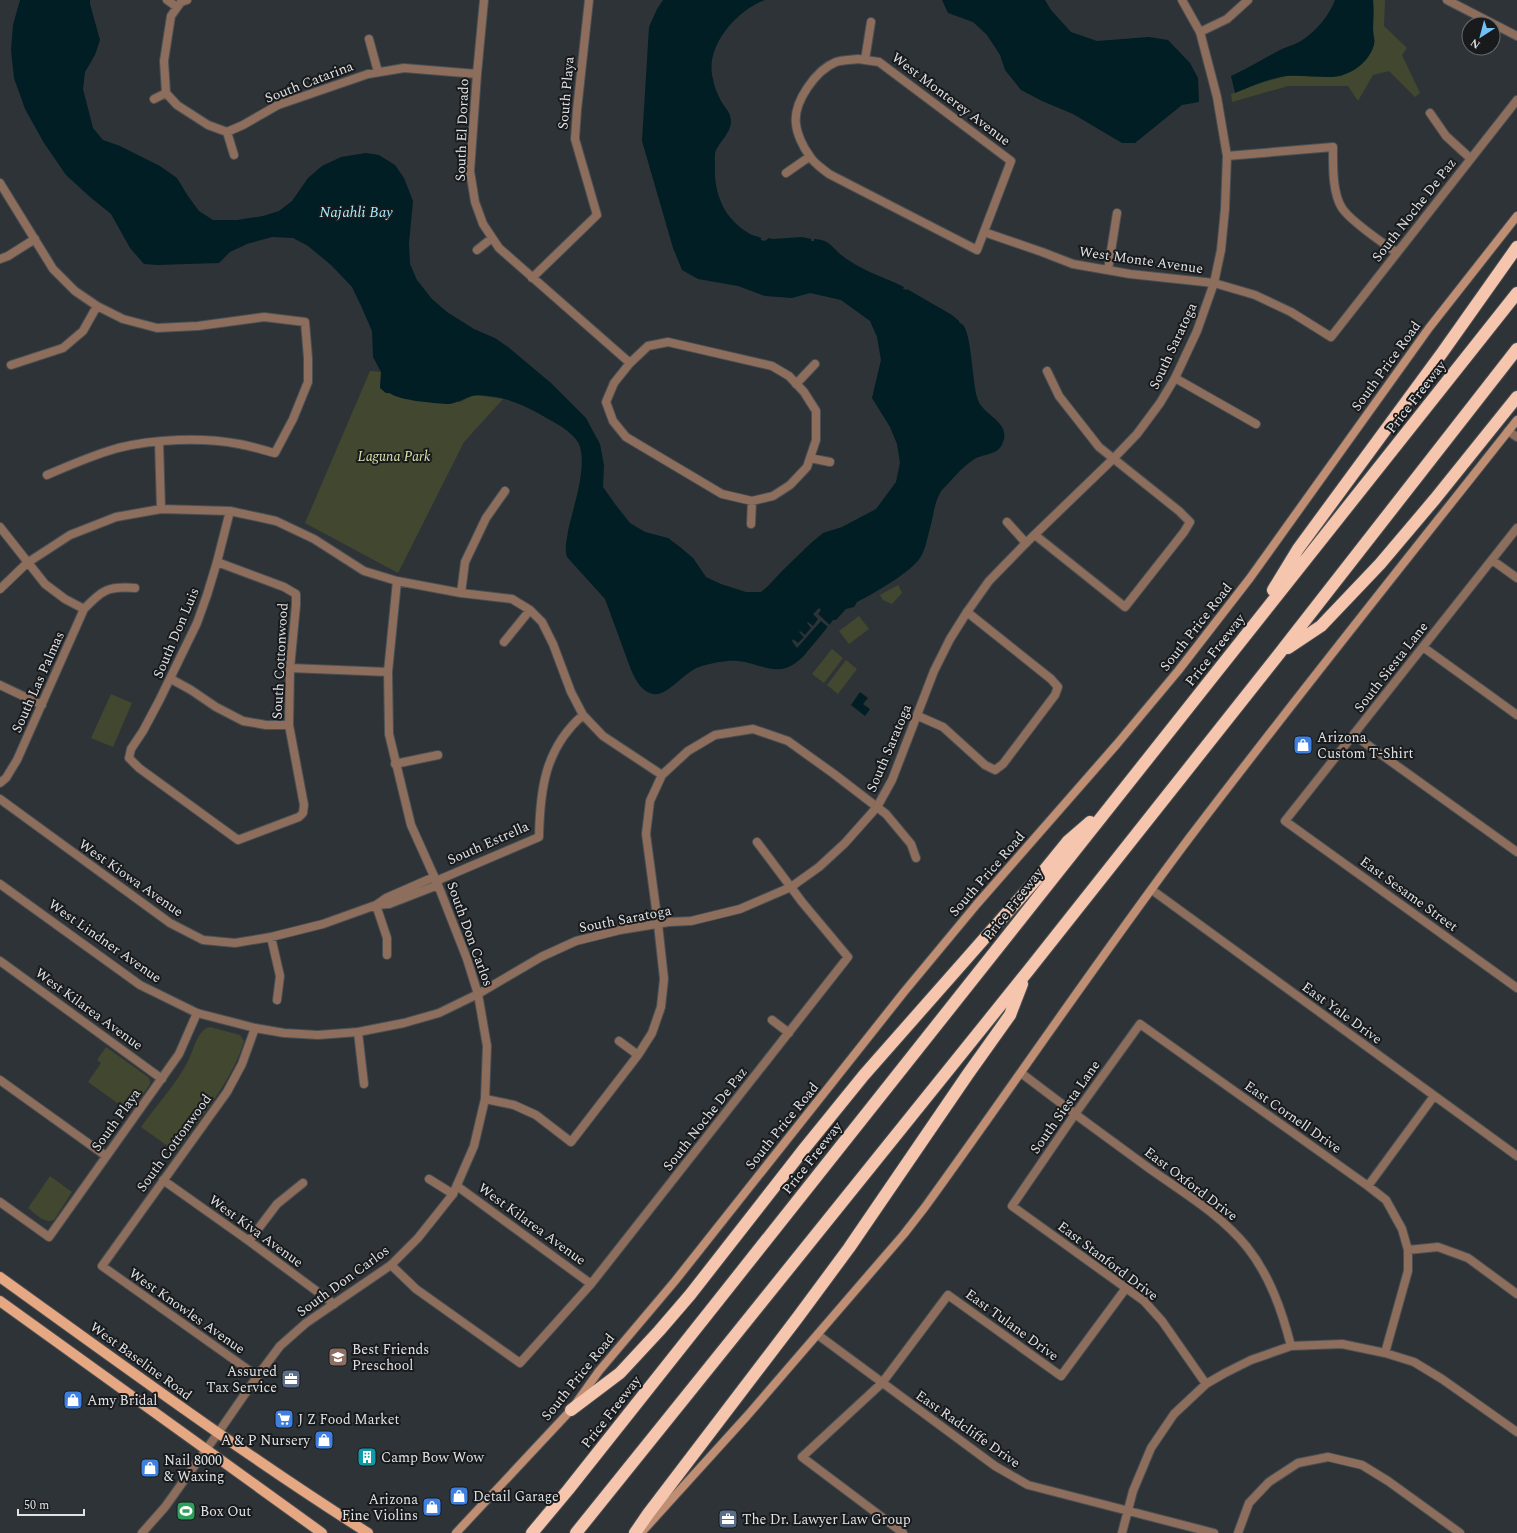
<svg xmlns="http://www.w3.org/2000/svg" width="1517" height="1533" viewBox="0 0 1517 1533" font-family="Spectral,serif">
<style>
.green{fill:#42482f}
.water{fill:#011e24}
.pier{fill:#2e3337}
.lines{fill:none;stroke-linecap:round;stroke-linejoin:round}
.minor-casing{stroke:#4a4f53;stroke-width:10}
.tertiary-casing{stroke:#4a4f53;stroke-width:10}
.secondary-casing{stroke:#4a4f53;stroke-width:10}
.primary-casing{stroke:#4a4f53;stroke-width:12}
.motorway-casing{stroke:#4a4f53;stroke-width:14}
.minor{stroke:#8d6d5c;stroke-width:8}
.tertiary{stroke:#8d6d5c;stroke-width:8}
.secondary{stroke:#bf8e73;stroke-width:8}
.primary{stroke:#e6a783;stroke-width:10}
.motorway{stroke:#f5c6ad;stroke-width:12}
.labels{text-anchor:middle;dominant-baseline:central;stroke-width:4;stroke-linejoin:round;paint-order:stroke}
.street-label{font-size:14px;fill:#e0e3e6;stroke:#181a1c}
.park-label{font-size:14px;font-style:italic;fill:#d8e5ad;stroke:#181a1c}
.poi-label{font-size:14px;fill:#e0e3e6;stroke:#181a1c;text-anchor:start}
.water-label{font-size:15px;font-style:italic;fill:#a4ecfe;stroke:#181a1c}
</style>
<rect width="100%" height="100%" fill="#2e3337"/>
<path class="green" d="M 1373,0 L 1385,0 L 1384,26 L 1407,48 L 1402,55 L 1420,93 L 1415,97 L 1389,71 L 1373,75 L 1358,101 L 1348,86 L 1288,86 L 1232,102 L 1231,94 L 1257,84 L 1286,76 L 1306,75 L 1327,77 L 1341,76 L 1356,68 L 1364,61 L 1375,41 L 1373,29 L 1374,12 Z
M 370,371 L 381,372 L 380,388 L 386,393 L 460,402 L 472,396 L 476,395 L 503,399 L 464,442 L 398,573 L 305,523 Z
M 898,585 L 902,593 L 892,604 L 883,600 L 880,595 Z
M 859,616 L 869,629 L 849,644 L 839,631 Z
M 832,649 L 843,658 L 824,683 L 812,674 Z
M 846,660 L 857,669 L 838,694 L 827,685 Z
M 111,694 L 132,703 L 113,747 L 91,738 Z
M 210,1027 L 240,1035 L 244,1041 C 233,1080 200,1118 176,1152 L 141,1127 C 156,1106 178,1082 189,1059 C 194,1049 198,1029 210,1027 Z
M 106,1047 L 148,1077 L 150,1080 L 150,1084 L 130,1112 L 88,1082 L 101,1063 L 97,1060 Z
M 50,1176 L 72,1192 L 54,1220 C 44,1224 36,1214 28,1208 Z"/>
<path class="water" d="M 20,0 L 90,0 L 90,4 L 100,40 L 95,55 L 85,72 L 83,89 L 93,128 L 103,140 L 120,146 L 160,166 L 177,178 L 188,196 L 199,211 L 213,220 L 237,220 L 263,216 L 279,211 L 292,201 L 308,178 L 322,166 L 341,157 L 366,153 L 379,155 L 395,165 L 404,178 L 413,201 L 409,243 L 410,264 L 417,280 L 432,299 L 447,312 L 474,329 L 495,338 L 508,347 L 551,383 L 586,418 L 600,444 L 604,465 L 603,487 L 615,504 L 630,523 L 645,532 L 668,538 L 680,547 L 693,558 L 706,577 L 721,584 L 746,592 L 761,592 L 769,585 L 781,572 L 811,543 L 823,533 L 842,527 L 876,509 L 896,482 L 900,463 L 897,444 L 890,427 L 872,398 L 881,360 L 877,337 L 870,321 L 841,300 L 810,293 L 792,298 L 765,296 L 738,286 L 698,279 L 682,270 L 673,248 L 642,141 L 649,27 L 657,9 L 663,0 L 765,0 C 737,10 704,47 713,79 C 714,86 717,93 720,99 C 725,109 731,111 731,123 C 730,133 720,142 716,150 C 714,155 715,162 715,168 C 714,195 725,220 750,234 C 754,236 757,236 761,238 L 761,240 L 765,241 L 769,238 L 772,239 L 802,237 L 811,239 L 811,241 L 814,241 L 814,239 C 829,240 830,245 840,254 C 859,270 882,276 904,287 L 903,289 L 907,290 L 907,289 L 952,315 L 959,321 L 959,322 C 960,323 962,324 963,325 C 972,335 972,385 978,400 C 983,415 1011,422 1003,442 C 999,456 983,453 973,460 C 961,468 952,480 942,490 C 934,501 934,515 930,528 C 927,538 926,549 920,558 C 911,572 873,594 857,602 L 854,607 L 846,609 L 836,620 L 833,620 C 822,634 803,663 786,668 C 770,673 754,662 738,661 C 727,660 713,663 702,666 C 685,670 668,697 653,694 C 640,691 634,677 630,667 L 605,599 L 567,557 C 564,548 567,540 568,531 C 573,507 588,467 579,444 C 575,437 569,432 562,427 C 542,415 519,401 496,397 C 489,396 479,394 472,396 C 464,398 458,403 449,404 C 439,404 396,400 390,393 L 386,393 L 380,388 L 381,372 L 373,357 L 372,331 L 362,308 L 352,287 L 331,265 L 308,246 L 293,238 L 272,237 L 247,244 L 230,252 L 219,263 L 157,265 L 144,264 L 130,248 L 111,214 L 90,197 L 66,175 L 44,143 L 25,109 L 14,78 L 11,50 L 13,25 Z
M 942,0 L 1045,0 L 1051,10 L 1071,32 L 1097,41 L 1149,37 L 1168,40 L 1190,63 L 1198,78 L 1199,102 L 1182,105 L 1135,143 L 1122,143 L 1073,114 L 1042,101 L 1021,90 L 1005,70 L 1000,55 L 987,35 L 973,22 L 948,13 Z
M 1335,0 L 1373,0 C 1374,10 1373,20 1373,30 C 1373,35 1375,40 1374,45 C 1368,65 1347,78 1327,77 C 1313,77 1301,75 1287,76 C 1269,78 1252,86 1235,93 L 1231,76 C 1248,68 1263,59 1278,51 C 1285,47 1292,46 1299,42 C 1314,34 1329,16 1335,0 Z
M 860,692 L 868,698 L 863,704 L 870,709 L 865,716 L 851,705 Z"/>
<path class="pier" d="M 819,608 L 821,610 L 818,614 L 831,626 L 808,654 L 806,653 L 828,627 L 821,621 L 797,648 L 792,641 L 793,639 L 798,643 L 804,637 L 799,632 L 800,631 L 805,635 L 811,628 L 807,623 L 808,622 L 813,626 L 818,619 L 813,614 Z"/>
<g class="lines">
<defs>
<path id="minor" d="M 167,0 L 177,7
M 484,0 L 477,74 L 470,171 L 475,202 L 483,224 L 499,248 L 630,363
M 1447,0 L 1517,36
M 1200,32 L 1227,19 L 1248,0
M 369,39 L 378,72
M 858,59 L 879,62 L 1011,161 L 977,250 L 829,174 C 823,169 813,163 809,155 C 803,147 797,134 796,124 C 793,102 816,70 836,62 C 842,60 851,60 858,59 Z
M 865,60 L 871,22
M 166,93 L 177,105 L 208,125 L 227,132 L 243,125 L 278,105 L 368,74 L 404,68 L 477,74
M 166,93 L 164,61 L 171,16 L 181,2 L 187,0
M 154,99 L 166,93
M 1430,113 L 1446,136 L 1470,158
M 227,132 L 234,155
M 1227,156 L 1333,147 C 1333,164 1332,193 1342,208 C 1350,221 1383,243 1397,253
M 786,173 L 809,157
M 0,183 L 53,269 L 75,291 L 97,306 L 123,319 L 157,328 L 198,326 L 264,317 L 305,322 L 308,358 L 308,382 L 293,419 L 275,453 C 263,450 251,446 239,444 C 202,437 154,439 118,448 C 93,455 70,465 47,475
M 984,232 L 1042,252 L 1073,264 L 1130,274 L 1214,283 L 1255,295 L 1291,312 L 1331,337 L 1517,100
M 477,250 L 492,238
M 0,259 L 8,256 L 35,239
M 1108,270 L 1117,213
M 532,278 L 597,215 L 575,139 L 577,110 L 589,0
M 668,342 L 772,366 L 789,376 L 804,392 L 816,411 L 816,440 L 807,467 L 790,485 L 773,496 L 752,501 L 722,494 L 626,437 L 613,421 L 606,402 L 614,383 L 630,363 L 648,346 Z
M 11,365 L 63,348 L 83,331 L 97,306
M 1175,378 L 1256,424
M 796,384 L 815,364
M 1508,431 L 1517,437
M 159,442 L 161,509
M 810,458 L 830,462
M 1007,522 L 1026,543
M 751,524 L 752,501
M 0,527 L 45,584 L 65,599 L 84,609
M 1517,528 L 1285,821 L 1517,988
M 1035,535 L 1125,607 L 1184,532 L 1190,522 L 1179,511 L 1099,447 L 1059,396 L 1047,371
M 1492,560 L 1517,578
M 217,562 L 284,587 L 296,594 L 296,605 L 290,668 L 289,725 L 304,805 L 303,813 L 299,817 L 238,840 L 139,768 L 129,758 L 131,749 L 143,731 L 159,701 L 197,623 L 207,595 L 217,562 L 230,511
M 397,581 L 388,672 L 389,734 L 411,825 L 438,885 L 467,959 L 478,994
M 0,589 L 27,563 L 70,535 L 116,517 L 161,509 L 230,511 L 276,521 L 314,539 L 364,571 L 397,581 L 461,593 L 512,599 L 530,610 L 542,622 L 553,644 L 571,692 L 583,715 L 603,736 L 662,775 L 688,751 L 715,735 L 753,729 L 788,741 L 834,774 L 886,814 L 911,844 L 916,858
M 461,593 L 465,562 L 486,518 L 505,491
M 504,642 L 530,610
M 1423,647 L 1517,715
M 290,668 L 388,672
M 171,679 L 191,690 L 216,707 L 243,721 L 266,725 L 289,725
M 0,685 L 42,705
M 918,716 L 943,727 L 985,765 L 995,770 L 1003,764 L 1055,695 L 1058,687 L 1051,679 L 967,612
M 1354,735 L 1517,852
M 395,764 L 438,755
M 0,783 L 6,778 L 17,760 L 84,609 C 102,590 108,586 135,588
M 0,799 L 170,923 L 203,940 L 235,943 L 271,937 L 323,924 L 376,905 L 389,904 L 438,885
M 436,881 L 539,837 C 540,789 545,748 583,715
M 1152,890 L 1517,1156
M 376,905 L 386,898 L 434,877
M 376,905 L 387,938 L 387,955
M 271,937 L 280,976 L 277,1000
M 0,961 L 162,1079
M 772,1020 L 789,1033
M 255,1028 L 242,1064 L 227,1092 L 102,1266 L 257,1376
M 358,1032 L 364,1084
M 619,1041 L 638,1055
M 1021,1073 C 1064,1106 1107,1138 1150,1169 C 1184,1193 1221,1215 1247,1247 C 1270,1276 1282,1311 1291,1346 L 1342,1344 L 1385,1353 L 1414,1362 L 1442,1379 L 1517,1432
M 0,1080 L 106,1156
M 485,1099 L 514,1105 L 536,1115 L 571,1142 L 638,1055 L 652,1033 L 661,1007 L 664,979 L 658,924 L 646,834 L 650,801 L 662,775
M 429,1179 L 453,1194
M 163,1180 L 249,1241 L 334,1304
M 457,1186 L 591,1284
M 1368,1186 L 1434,1096
M 0,1202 L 49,1237 L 179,1054 L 197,1013
M 249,1241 L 277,1204 L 303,1183
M 1408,1250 L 1438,1247 L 1468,1258 L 1517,1294
M 391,1265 L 416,1289 L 520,1363 L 591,1284 L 848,957 L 802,902 L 757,842
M 818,1335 L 995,1466 L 1028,1485 L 1214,1533
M 1206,1384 L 1162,1321 L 1144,1301 L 1012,1206 L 1075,1114 L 1140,1024 L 1368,1186 L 1386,1200 L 1402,1229 L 1408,1250 L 1408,1271 L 1385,1353
M 142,1533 L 165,1507 L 218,1433
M 903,1533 L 802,1457 L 882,1383 L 948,1295 L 1061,1376 L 1126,1288
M 1122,1533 L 1133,1491 L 1151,1448 L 1174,1414 L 1206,1384 L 1225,1373 L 1251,1360 L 1291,1346
M 1238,1533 L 1249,1503 L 1269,1482 L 1298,1463 L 1328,1457 L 1362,1465 L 1388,1481 L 1460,1533"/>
<path id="tertiary" d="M 0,884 L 140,985 L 197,1013 L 255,1028 L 284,1033 L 318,1035 L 358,1032 L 404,1023 L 439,1013 L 478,994 L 541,957 L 576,941 L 620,930 L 669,922 L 691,921 L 740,909 L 791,887 L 819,867 L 845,843 L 877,807 L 892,780 L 934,671 L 950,639 L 967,612 L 989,581 L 1026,543 L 1113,459 L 1137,434 L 1160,403 L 1175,378 L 1197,331 L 1214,283 L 1221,250 L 1225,209 L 1227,156 L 1217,97 L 1200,32 L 1182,0
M 218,1433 L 256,1378 L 280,1346 L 306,1323 L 391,1265 L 418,1238 L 453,1194 L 474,1146 L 485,1099 L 487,1046 L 478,994"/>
<path id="secondary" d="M 456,1533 L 571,1410 L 599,1371 L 675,1281 L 904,992 L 977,904 L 1117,744 L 1178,671 L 1250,578 L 1429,328 L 1517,216
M 641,1533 L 747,1416 L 904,1234 L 925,1207 C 1014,1084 1099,958 1190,837 C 1297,696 1408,558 1517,420"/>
<path id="primary" d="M 0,1277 C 121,1364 242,1453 368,1533
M 0,1301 L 322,1533"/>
<path id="motorway" d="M 1273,590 L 1298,549 L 1442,353 L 1517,247
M 1288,648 L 1321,626 L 1380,564 L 1435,499 L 1517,397
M 571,1410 L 620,1373 L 659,1331 L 690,1295 L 804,1149 L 864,1075 L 1042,873 L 1068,841 L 1090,822
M 532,1533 L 568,1490 L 1517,293
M 576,1533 L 1028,971 L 1279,654 L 1517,349
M 635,1533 L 648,1514 L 798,1317 L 849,1248 L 968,1074 L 1010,1015 L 1022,984"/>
</defs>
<use href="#minor" class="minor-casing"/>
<use href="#tertiary" class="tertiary-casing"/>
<use href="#secondary" class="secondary-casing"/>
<use href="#primary" class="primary-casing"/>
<use href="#motorway" class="motorway-casing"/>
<use href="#minor" class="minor"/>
<use href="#tertiary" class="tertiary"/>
<use href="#secondary" class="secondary"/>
<use href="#primary" class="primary"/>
<use href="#motorway" class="motorway"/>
</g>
<defs>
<symbol id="shop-square" viewBox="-11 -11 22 22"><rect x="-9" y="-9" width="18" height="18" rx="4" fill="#3f7fe0" stroke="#181a1c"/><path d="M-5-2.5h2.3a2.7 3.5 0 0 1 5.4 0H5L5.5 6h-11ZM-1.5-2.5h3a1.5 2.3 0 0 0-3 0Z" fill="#fff"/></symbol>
<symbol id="school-square" viewBox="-11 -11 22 22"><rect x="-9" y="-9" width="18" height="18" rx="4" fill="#8d6e63" stroke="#181a1c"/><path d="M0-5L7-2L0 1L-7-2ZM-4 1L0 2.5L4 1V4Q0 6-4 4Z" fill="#fff"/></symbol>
<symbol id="office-square" viewBox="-11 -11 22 22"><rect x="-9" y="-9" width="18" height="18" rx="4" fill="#5c6f8a" stroke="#181a1c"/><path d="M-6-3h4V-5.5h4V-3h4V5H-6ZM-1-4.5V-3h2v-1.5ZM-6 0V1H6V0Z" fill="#fff"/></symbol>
<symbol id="supermarket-square" viewBox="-11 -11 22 22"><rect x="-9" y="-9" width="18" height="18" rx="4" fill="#3f7fe0" stroke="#181a1c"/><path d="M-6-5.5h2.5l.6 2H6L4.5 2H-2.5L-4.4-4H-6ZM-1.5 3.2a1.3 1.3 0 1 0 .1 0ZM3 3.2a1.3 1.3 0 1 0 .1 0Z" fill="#fff"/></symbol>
<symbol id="building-square" viewBox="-11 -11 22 22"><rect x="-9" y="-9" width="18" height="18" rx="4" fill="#0f9aa8" stroke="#181a1c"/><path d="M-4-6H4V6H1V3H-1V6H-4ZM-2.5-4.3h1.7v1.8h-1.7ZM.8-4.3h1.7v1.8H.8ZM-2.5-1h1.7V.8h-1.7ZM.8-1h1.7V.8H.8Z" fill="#fff"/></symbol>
<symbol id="stadium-square" viewBox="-11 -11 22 22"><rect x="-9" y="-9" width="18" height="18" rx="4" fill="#2e9e5b" stroke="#181a1c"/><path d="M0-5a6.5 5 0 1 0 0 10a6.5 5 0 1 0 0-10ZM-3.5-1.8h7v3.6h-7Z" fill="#fff"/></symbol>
</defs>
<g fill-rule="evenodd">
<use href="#shop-square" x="1292" y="734" width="22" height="22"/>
<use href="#school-square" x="327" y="1346" width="22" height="22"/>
<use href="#office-square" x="280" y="1368" width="22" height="22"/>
<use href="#shop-square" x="62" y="1389" width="22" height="22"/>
<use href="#supermarket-square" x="273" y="1408" width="22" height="22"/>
<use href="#shop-square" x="313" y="1429" width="22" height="22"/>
<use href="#building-square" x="356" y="1446" width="22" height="22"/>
<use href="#shop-square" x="139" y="1457" width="22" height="22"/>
<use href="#shop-square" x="448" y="1485" width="22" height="22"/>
<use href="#shop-square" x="421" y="1496" width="22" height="22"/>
<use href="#stadium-square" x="175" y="1500" width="22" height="22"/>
<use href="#office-square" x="717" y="1508" width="22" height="22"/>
</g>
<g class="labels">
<g class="street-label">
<text transform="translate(309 82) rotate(-21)">South Catarina</text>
<text transform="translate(566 93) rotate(-85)">South Playa</text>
<text transform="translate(951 99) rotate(37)">West Monterey Avenue</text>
<text transform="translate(462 130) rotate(-88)">South El Dorado</text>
<text transform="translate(1414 210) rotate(-52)">South Noche De Paz</text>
<text transform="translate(1141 260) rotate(8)">West Monte Avenue</text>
<text transform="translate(1173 346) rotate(-65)">South Saratoga</text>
<text transform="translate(1386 366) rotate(-54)">South Price Road</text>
<text transform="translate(1416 397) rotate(-52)">Price Freeway</text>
<text transform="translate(1196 627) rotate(-52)">South Price Road</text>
<text transform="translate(176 633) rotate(-67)">South Don Luis</text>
<text transform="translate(1215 650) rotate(-52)">Price Freeway</text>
<text transform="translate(280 661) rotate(-87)">South Cottonwood</text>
<text transform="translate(1391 667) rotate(-52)">South Siesta Lane</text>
<text transform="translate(38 682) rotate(-66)">South Las Palmas</text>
<text transform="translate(889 748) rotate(-67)">South Saratoga</text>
<text transform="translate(488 843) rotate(-24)">South Estrella</text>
<text transform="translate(987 874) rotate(-49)">South Price Road</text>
<text transform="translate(131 878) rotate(35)">West Kiowa Avenue</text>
<text transform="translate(1409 894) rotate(36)">East Sesame Street</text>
<text transform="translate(1013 904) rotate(-52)">Price Freeway</text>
<text transform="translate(625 919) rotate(-11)">South Saratoga</text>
<text transform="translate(470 934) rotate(70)">South Don Carlos</text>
<text transform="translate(105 941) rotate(35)">West Lindner Avenue</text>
<text transform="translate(89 1009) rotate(36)">West Kilarea Avenue</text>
<text transform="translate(1342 1013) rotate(36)">East Yale Drive</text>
<text transform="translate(1065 1107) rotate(-55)">South Siesta Lane</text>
<text transform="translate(1293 1117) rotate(35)">East Cornell Drive</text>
<text transform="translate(705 1119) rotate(-52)">South Noche De Paz</text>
<text transform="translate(116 1120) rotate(-54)">South Playa</text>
<text transform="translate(782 1126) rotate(-51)">South Price Road</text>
<text transform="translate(174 1143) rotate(-54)">South Cottonwood</text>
<text transform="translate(812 1158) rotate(-52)">Price Freeway</text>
<text transform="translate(1191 1184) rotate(37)">East Oxford Drive</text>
<text transform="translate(532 1224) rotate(36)">West Kilarea Avenue</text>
<text transform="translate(256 1231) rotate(36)">West Kiva Avenue</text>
<text transform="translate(1108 1261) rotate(37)">East Stanford Drive</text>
<text transform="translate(343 1281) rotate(-36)">South Don Carlos</text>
<text transform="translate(187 1311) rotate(35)">West Knowles Avenue</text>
<text transform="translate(1012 1325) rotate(36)">East Tulane Drive</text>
<text transform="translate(141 1361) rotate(36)">West Baseline Road</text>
<text transform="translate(578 1377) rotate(-51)">South Price Road</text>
<text transform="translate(611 1412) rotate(-52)">Price Freeway</text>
<text transform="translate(968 1429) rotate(35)">East Radcliffe Drive</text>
</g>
<g class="park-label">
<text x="394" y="456">Laguna Park</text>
</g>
<g class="poi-label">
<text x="1317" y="737">Arizona<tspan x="1317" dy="16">Custom T-Shirt</tspan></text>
<text x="352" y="1349">Best Friends<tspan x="352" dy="16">Preschool</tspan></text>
<text x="277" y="1371" text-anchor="end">Assured<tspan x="277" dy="16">Tax Service</tspan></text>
<text x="87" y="1400">Amy Bridal</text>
<text x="298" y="1419">J Z Food Market</text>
<text x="310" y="1440" text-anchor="end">A &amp; P Nursery</text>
<text x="381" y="1457">Camp Bow Wow</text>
<text x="164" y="1460">Nail 8000<tspan x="164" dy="16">&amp; Waxing</tspan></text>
<text x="473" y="1496">Detail Garage</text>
<text x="418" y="1499" text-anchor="end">Arizona<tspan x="418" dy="16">Fine Violins</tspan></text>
<text x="200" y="1511">Box Out</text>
<text x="742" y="1519">The Dr. Lawyer Law Group</text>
</g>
<g class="water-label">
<text x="356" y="212">Najahli Bay</text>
</g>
</g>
<g transform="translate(1481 36) rotate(216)"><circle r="19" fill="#181a1c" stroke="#686a6d"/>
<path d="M0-3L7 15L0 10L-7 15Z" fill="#71c1f5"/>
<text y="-6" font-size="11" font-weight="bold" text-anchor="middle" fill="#e0e3e6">N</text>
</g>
<path d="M18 1509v6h66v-6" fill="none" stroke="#e0e3e6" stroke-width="2"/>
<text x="24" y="1509" font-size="12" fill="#e0e3e6" stroke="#181a1c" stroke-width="3" paint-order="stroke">50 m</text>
</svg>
